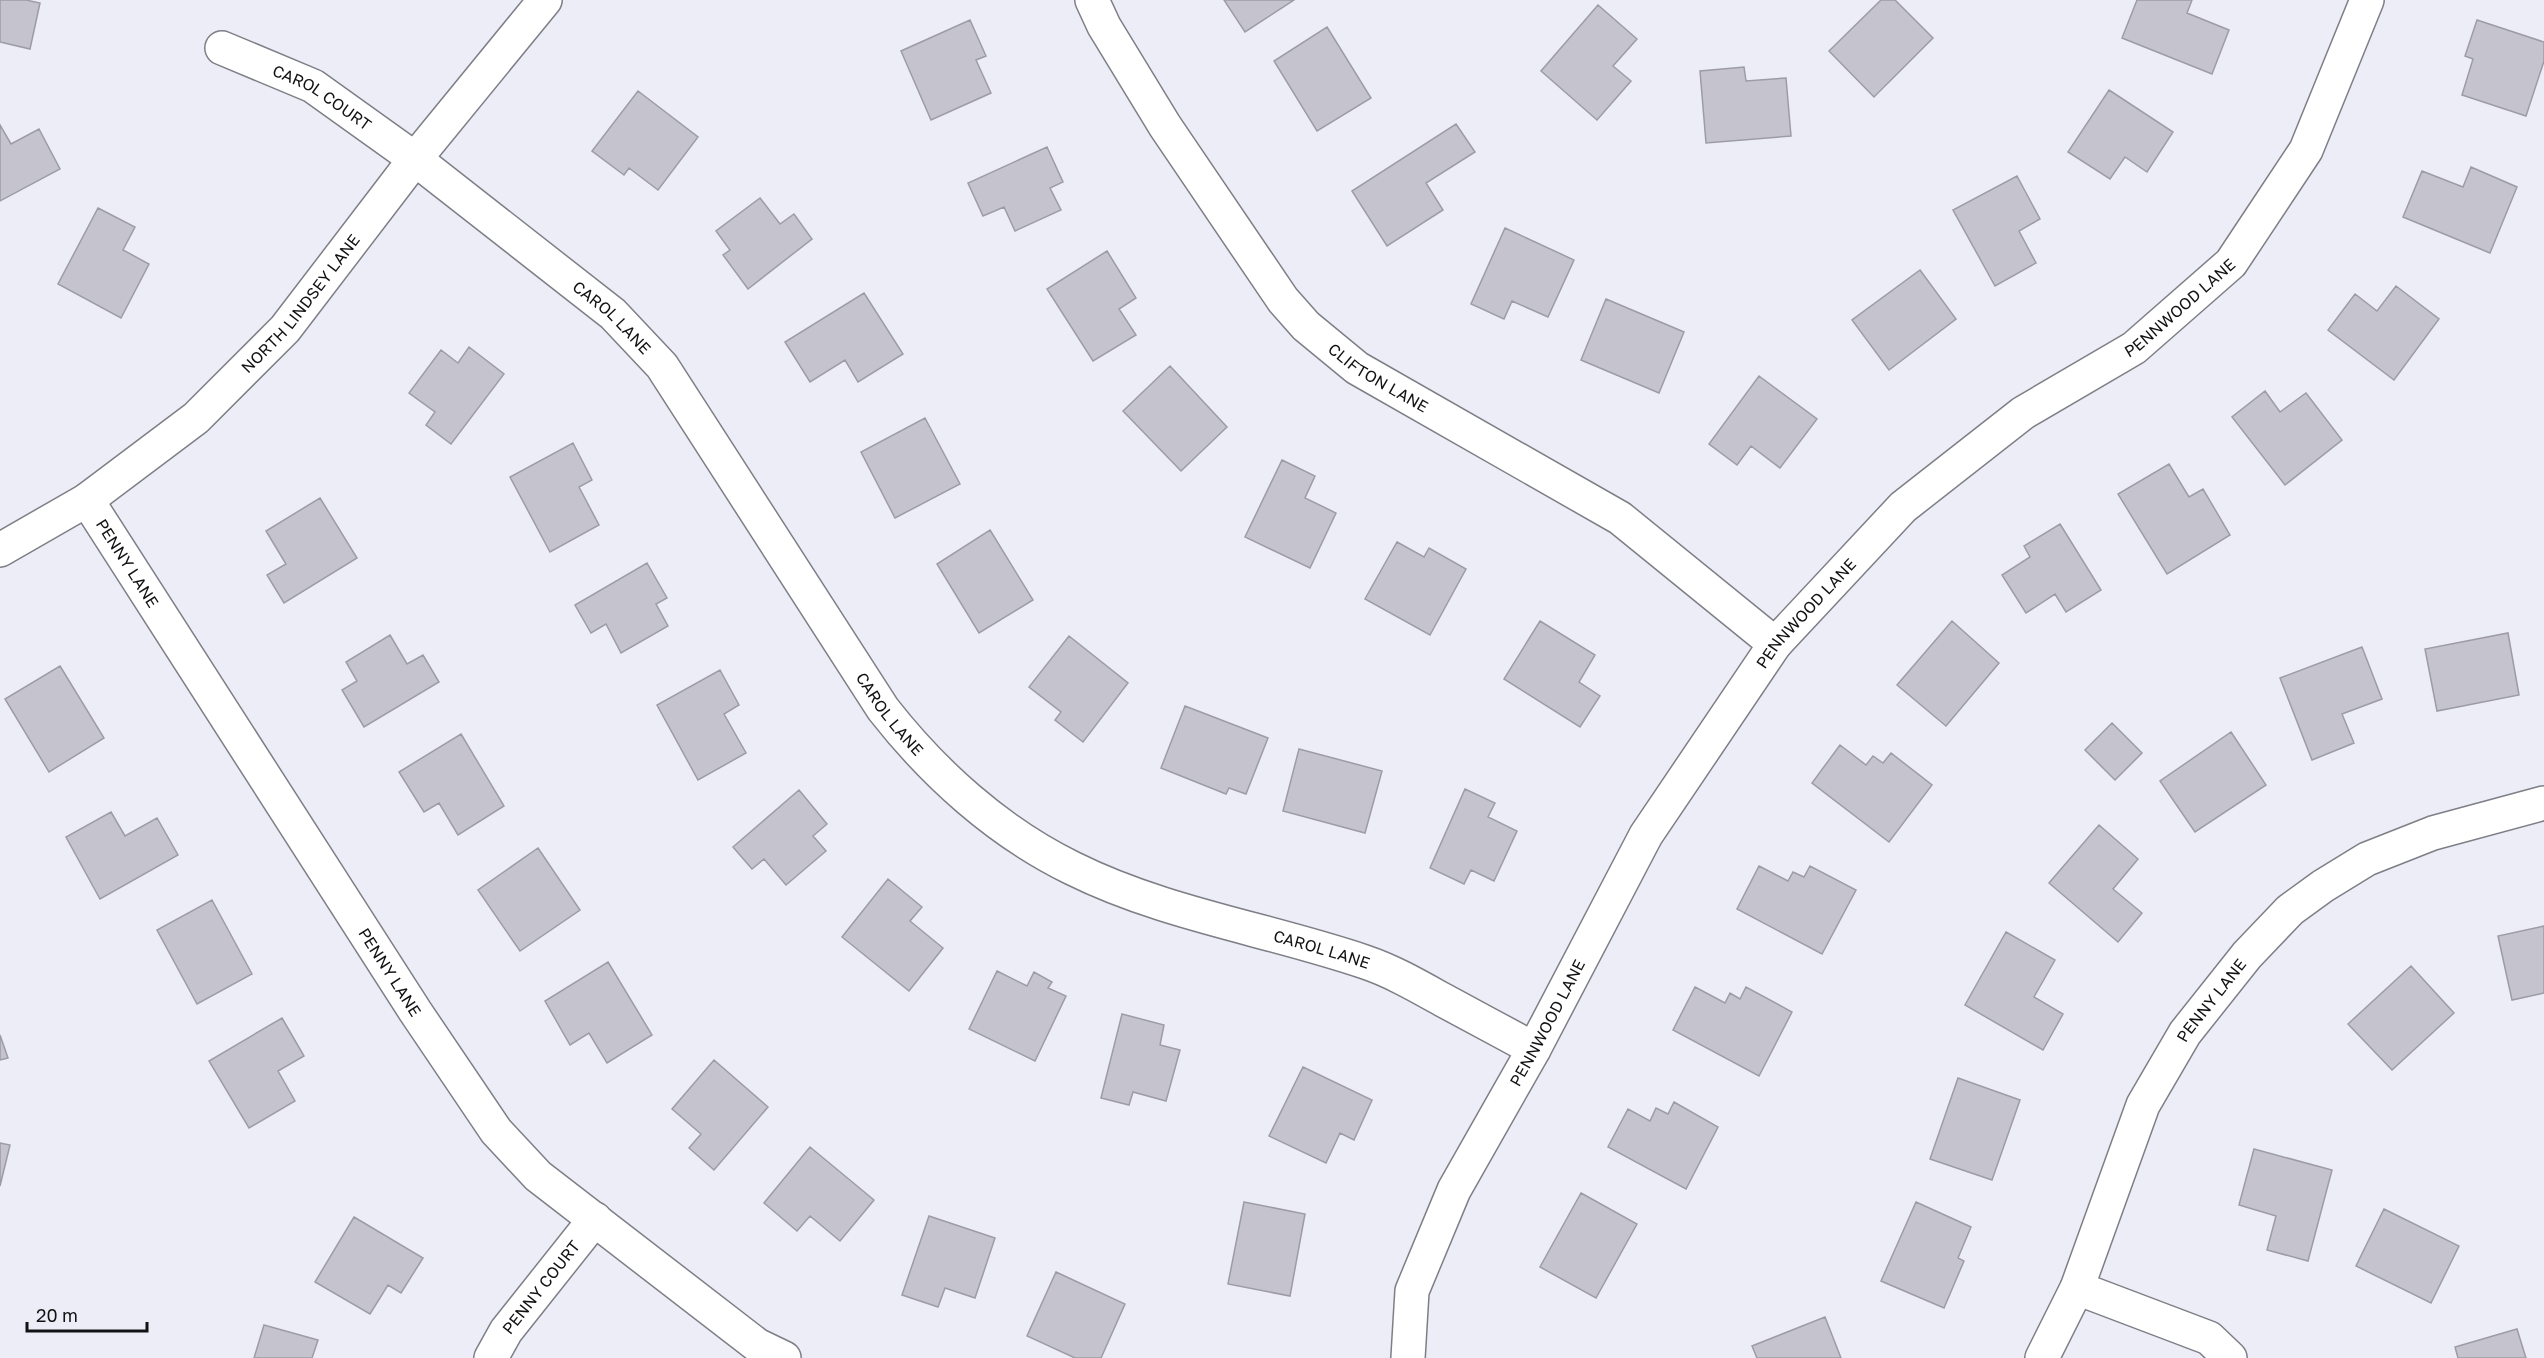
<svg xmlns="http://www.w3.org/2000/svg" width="2544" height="1358" viewBox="0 0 2544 1358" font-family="'Golos Text',sans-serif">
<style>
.building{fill:#c5c4ce;stroke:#9d9ca5;stroke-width:1.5}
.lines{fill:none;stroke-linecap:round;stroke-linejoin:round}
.minor-casing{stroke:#7e7e86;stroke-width:36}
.minor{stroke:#fff;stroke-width:33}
.labels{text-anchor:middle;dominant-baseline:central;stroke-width:4.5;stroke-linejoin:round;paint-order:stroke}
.street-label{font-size:16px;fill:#121215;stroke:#ededf7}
</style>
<rect width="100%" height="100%" fill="#ededf7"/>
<path class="building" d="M 0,0 L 26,0 L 40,3 L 30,49 L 0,42 Z
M 1224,0 L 1294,0 L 1245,32 Z
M 1881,0 L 1895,0 L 1933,38 L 1874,97 L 1829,51 Z
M 2137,0 L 2192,0 L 2187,13 L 2229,30 L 2212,74 L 2122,38 Z
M 1598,5 L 1637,39 L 1613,66 L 1631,81 L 1597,120 L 1541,71 Z
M 970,20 L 986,56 L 976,60 L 991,93 L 931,120 L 901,51 Z
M 2477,20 L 2544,42 L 2544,61 L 2526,116 L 2462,95 L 2473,59 L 2465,56 Z
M 1327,27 L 1371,98 L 1317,131 L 1274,61 Z
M 1744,67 L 1746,81 L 1786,78 L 1791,136 L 1706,143 L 1700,71 Z
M 2109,90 L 2173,132 L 2147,172 L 2125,157 L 2110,179 L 2068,152 Z
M 638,91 L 698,137 L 658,190 L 629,168 L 624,175 L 592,151 Z
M 1456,124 L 1475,152 L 1426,183 L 1443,210 L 1387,246 L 1352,191 Z
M 0,125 L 11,144 L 39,129 L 60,169 L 0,201 Z
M 1047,147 L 1063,182 L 1050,188 L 1061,210 L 1015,231 L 1004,207 L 983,216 L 968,183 Z
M 2471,167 L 2517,187 L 2490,253 L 2403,217 L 2422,171 L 2463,187 Z
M 2017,176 L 2040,219 L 2019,231 L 2036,263 L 1995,286 L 1953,210 Z
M 760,198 L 780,224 L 794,214 L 812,239 L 748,289 L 723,255 L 730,250 L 716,231 Z
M 98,208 L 135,227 L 123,250 L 149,264 L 121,318 L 58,284 Z
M 1505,228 L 1574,260 L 1548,317 L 1512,301 L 1504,319 L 1471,304 Z
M 1107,251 L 1136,298 L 1119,309 L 1136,335 L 1093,361 L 1047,289 Z
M 1920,270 L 1956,319 L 1889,370 L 1852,320 Z
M 2396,286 L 2439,319 L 2394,380 L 2328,330 L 2355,294 L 2377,311 Z
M 864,293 L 903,354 L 858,382 L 845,360 L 810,382 L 785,342 Z
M 1606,299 L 1684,332 L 1659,393 L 1581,360 Z
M 469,347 L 504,374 L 451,444 L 426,425 L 435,412 L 409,393 L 441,350 L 458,363 Z
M 1170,366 L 1227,427 L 1181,471 L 1123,411 Z
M 1759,376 L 1817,419 L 1780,468 L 1751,446 L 1737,465 L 1709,444 Z
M 2265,391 L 2280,412 L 2306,393 L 2342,440 L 2285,485 L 2232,417 Z
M 925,418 L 960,484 L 895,518 L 861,452 Z
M 573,443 L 592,480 L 579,487 L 599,525 L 550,552 L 510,477 Z
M 1282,460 L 1315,476 L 1305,498 L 1336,513 L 1310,568 L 1245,537 Z
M 2169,464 L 2189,497 L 2203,489 L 2230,535 L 2167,574 L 2118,494 Z
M 320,498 L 357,558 L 284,603 L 267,575 L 286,564 L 266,531 Z
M 2060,524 L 2101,590 L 2066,612 L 2055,594 L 2026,613 L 2002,575 L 2030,557 L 2024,546 Z
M 990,530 L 1033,600 L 979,633 L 937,564 Z
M 1397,542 L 1424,557 L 1429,548 L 1466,569 L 1430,635 L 1365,599 Z
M 647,563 L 667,598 L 656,604 L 668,626 L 621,653 L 606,624 L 591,633 L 575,605 Z
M 1540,621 L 1595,655 L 1579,682 L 1600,696 L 1580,727 L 1504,679 Z
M 1952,621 L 1999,663 L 1946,726 L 1897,685 Z
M 2508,633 L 2519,695 L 2437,711 L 2425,649 Z
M 390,635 L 407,664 L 423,655 L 439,682 L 364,727 L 342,690 L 357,681 L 346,662 Z
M 1069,636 L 1128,683 L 1083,742 L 1055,720 L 1061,712 L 1029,687 Z
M 2362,647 L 2382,699 L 2342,714 L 2354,743 L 2312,760 L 2280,678 Z
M 60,666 L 104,738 L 49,772 L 5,699 Z
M 720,670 L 739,705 L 724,714 L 746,753 L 698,780 L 657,705 Z
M 1185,706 L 1268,738 L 1246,794 L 1229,788 L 1226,794 L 1161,768 Z
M 2112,723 L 2142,753 L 2115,780 L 2085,750 Z
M 2231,732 L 2266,785 L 2195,832 L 2160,781 Z
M 461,734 L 504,806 L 458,835 L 439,803 L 424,812 L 399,772 Z
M 1840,745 L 1866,765 L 1873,756 L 1883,763 L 1891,753 L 1932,785 L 1889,842 L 1812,783 Z
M 1299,749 L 1382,771 L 1365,833 L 1283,811 Z
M 1465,789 L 1495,803 L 1488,817 L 1517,831 L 1494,881 L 1471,870 L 1464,884 L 1430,868 Z
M 799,790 L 827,824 L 813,836 L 826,851 L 786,885 L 764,859 L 752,869 L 733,847 Z
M 111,812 L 125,836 L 157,818 L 178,855 L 100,899 L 66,837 Z
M 2099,825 L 2138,859 L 2113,889 L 2142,913 L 2118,942 L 2049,883 Z
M 538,848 L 580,910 L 520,951 L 478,890 Z
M 1759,866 L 1788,881 L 1793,872 L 1804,877 L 1810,866 L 1856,890 L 1822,954 L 1737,909 Z
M 888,879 L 922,907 L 910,921 L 943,948 L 909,991 L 842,937 Z
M 212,900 L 252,974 L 197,1004 L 157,930 Z
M 2544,926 L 2544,993 L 2512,1000 L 2498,936 Z
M 2006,932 L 2055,960 L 2034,997 L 2063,1014 L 2043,1050 L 1965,1005 Z
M 608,962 L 652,1035 L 607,1063 L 589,1033 L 570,1045 L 545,1001 Z
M 2411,966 L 2454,1013 L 2392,1070 L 2348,1024 Z
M 997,971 L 1027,986 L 1034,972 L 1052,982 L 1048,988 L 1066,996 L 1035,1061 L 969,1029 Z
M 1695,987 L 1725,1003 L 1730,993 L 1740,999 L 1746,987 L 1792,1012 L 1759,1076 L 1673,1030 Z
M 1122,1014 L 1164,1025 L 1160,1045 L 1180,1050 L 1166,1101 L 1133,1092 L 1129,1105 L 1101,1098 Z
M 282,1018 L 304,1056 L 278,1071 L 295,1101 L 249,1128 L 209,1061 Z
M 0,1035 L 8,1058 L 0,1060 Z
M 714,1060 L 768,1107 L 714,1170 L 689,1148 L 701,1134 L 672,1109 Z
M 1303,1067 L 1372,1100 L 1354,1140 L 1340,1133 L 1326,1163 L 1269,1136 Z
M 1958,1078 L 2020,1100 L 1992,1180 L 1930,1159 Z
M 1674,1102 L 1718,1127 L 1686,1189 L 1608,1147 L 1628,1109 L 1650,1121 L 1656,1108 L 1668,1114 Z
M 0,1143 L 10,1145 L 0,1186 Z
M 810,1147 L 874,1200 L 840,1241 L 810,1216 L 797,1231 L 764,1203 Z
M 2254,1149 L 2332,1170 L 2308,1261 L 2267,1250 L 2276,1216 L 2239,1205 Z
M 1581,1193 L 1637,1224 L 1596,1298 L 1540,1267 Z
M 1244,1202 L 1305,1214 L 1290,1296 L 1228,1284 Z
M 1916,1202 L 1971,1227 L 1958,1258 L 1964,1261 L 1944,1308 L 1881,1281 Z
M 2384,1209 L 2459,1246 L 2431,1303 L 2356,1266 Z
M 929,1216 L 995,1238 L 975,1298 L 945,1288 L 938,1307 L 902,1295 Z
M 354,1217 L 423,1258 L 401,1293 L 388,1285 L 370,1314 L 315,1282 Z
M 1056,1272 L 1125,1304 L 1101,1358 L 1075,1358 L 1027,1336 Z
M 1825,1317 L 1841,1358 L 1757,1358 L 1752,1346 Z
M 264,1325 L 318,1340 L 312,1358 L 254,1358 Z
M 2517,1329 L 2526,1358 L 2458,1358 L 2455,1347 Z"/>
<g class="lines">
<defs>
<g id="minor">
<path id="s1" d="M 1092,0 L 1104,26 L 1165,126 L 1283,300 L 1306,326 L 1357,368 L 1620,518 L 1775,644"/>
<path id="s2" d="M 222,48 L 313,86 L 415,159 L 613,314 L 662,366 L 883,709 C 933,773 998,832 1072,868 C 1164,914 1268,929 1365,962 C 1392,971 1418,986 1443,1000 C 1473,1016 1504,1033 1534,1049"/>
<path id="s3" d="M 87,500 L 415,1011 L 496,1131 L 538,1176 L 757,1345 L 784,1358"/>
<path id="s4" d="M 0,550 L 87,500 L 196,418 L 285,329 L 415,159 L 545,0"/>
<path d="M 2077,1288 L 2209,1338 L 2230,1358"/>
<path id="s5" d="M 491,1358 L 506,1331 L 595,1219"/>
<path id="s6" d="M 1408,1358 L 1412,1291 L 1454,1190 L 1534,1049 L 1646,835 L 1775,644 L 1903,507 L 2023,413 L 2134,348 L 2231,263 L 2306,150 L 2367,0"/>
<path id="s7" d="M 2042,1358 L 2077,1288 L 2143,1105 L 2185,1033 L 2247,955 L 2290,910 L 2323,886 L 2367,859 L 2433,833 L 2544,803"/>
</g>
</defs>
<use href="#minor" class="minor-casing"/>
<use href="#minor" class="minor"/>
</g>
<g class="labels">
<g class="street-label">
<text stroke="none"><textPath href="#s2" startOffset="112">CAROL COURT</textPath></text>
<text stroke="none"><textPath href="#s4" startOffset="392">NORTH LINDSEY LANE</textPath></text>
<text stroke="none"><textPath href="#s6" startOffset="1340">PENNWOOD LANE</textPath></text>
<text stroke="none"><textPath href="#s2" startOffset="477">CAROL LANE</textPath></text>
<text stroke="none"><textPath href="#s1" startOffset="480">CLIFTON LANE</textPath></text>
<text stroke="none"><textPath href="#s3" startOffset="75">PENNY LANE</textPath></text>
<text stroke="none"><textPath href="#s6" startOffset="854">PENNWOOD LANE</textPath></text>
<text stroke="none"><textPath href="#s2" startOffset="963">CAROL LANE</textPath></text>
<text stroke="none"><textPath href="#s2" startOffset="1467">CAROL LANE</textPath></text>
<text stroke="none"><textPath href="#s3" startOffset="561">PENNY LANE</textPath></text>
<text stroke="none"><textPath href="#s7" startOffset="398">PENNY LANE</textPath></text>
<text stroke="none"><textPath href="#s6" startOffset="368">PENNWOOD LANE</textPath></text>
<text stroke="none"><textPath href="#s5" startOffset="87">PENNY COURT</textPath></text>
</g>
</g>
<path d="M27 1322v9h120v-9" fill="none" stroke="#121215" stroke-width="3"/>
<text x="36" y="1322" font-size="18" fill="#121215" stroke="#ededf7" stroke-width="4.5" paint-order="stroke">20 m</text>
</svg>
